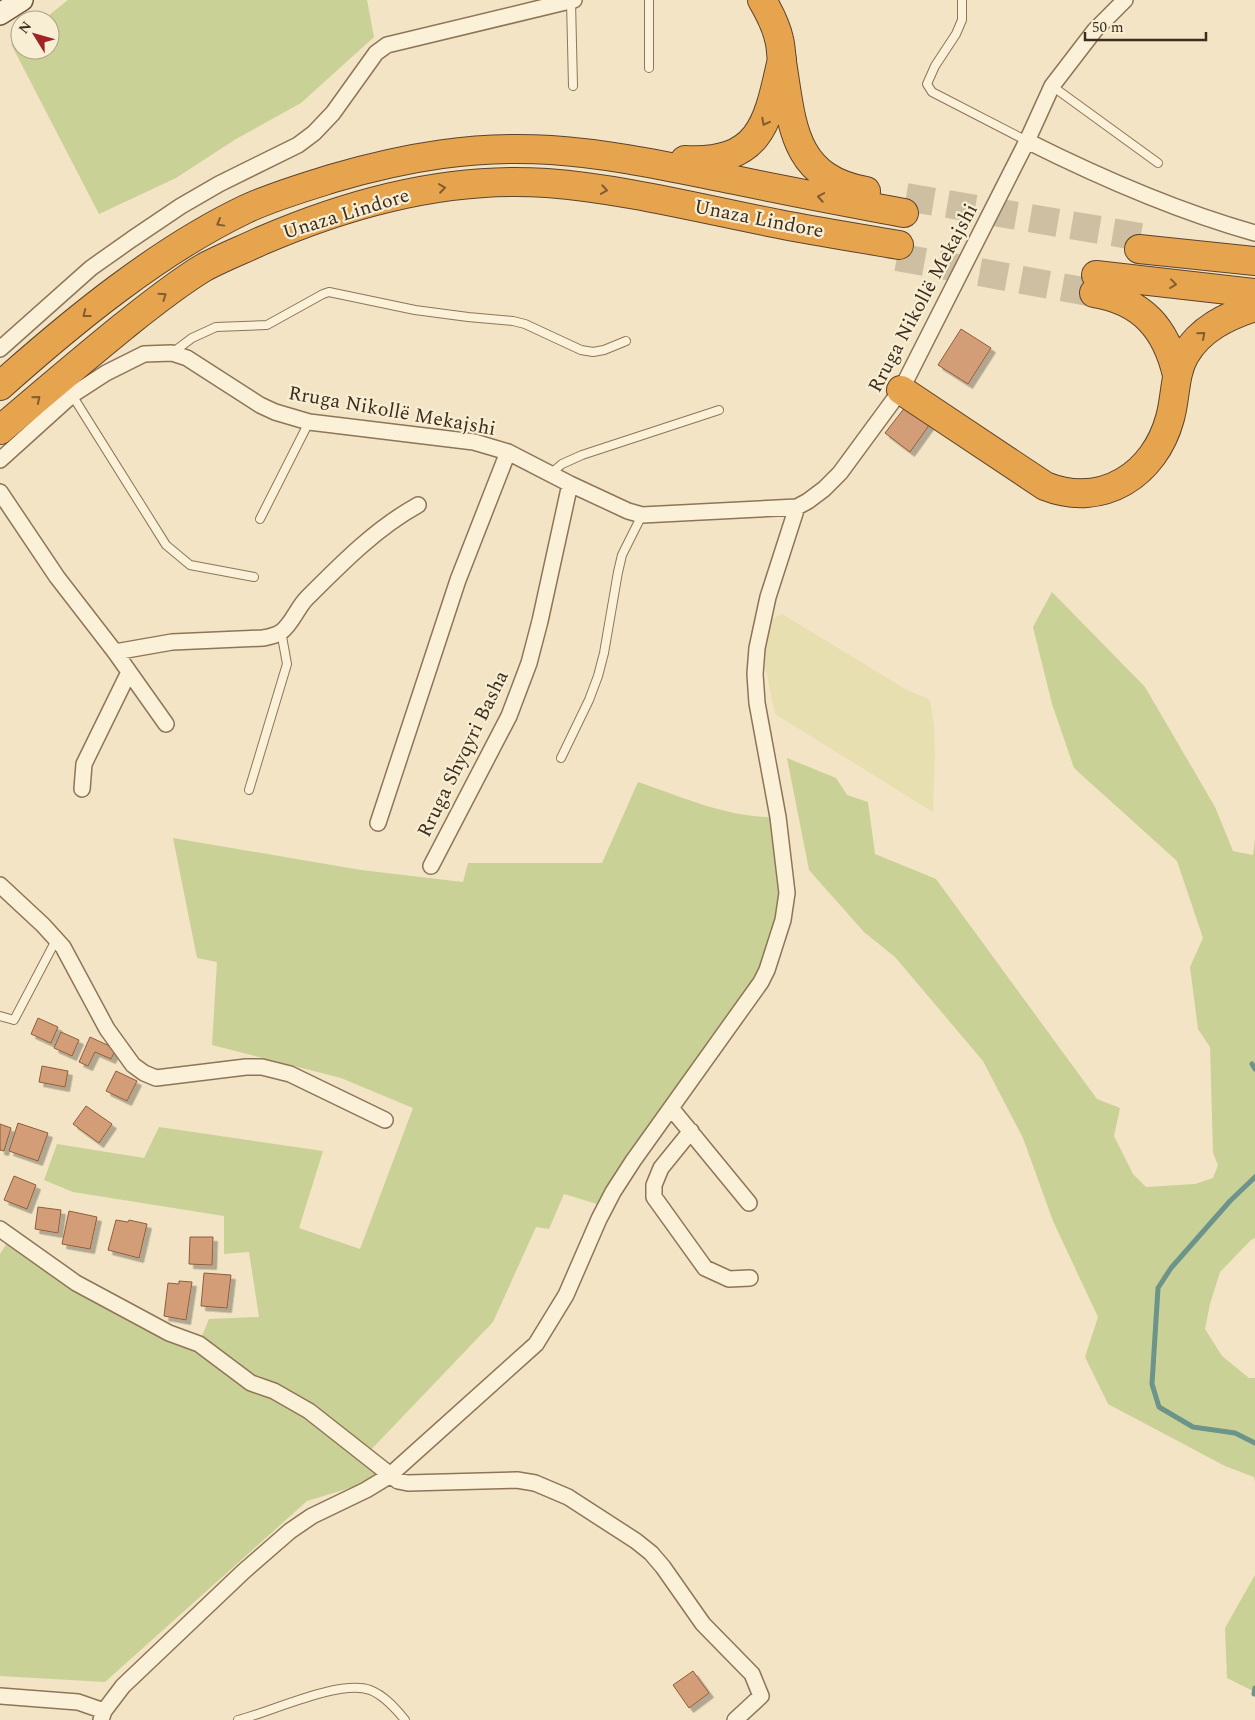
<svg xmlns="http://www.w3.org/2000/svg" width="1255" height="1720" viewBox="0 0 1255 1720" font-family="Spectral,serif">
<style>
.farmland{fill:#e8dfb0}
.green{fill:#cad196}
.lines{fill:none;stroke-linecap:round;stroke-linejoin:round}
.stream{stroke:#6c948a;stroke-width:5}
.building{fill:#d39d77;stroke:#8f5d3c;filter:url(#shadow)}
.highway-tunnel{stroke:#cebfa3;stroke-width:28;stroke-dasharray:28 14;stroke-linecap:butt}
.lane-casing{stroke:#8e7558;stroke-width:10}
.street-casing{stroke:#8e7558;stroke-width:18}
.secondary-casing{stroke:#70563b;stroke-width:24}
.highway-casing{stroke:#5c432d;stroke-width:30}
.lane{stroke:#fbf1d8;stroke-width:8}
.street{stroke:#fbf1d8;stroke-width:15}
.secondary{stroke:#fbf1d8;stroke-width:21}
.highway{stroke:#e7a44e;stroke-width:28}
.oneway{stroke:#815d31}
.labels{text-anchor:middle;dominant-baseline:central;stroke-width:4.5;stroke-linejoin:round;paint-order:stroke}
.street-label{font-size:20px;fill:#3d2d1e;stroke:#f8eed4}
</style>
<defs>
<filter id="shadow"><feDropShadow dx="4.5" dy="4.5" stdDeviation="0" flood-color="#0004"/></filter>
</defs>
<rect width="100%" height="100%" fill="#f2e4c4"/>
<path class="farmland" d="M 782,614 L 907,690 L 930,700 L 934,725 L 935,752 L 933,812 L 775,714 L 764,661 L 770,620 Z"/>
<path class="green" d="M 68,0 L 367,0 L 374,37 L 301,103 L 236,139 L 176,178 L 99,214 L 11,44 L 20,38 L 20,50 L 50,50 L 50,20 L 43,20 Z
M 1052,592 L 1145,687 L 1215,807 L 1233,851 L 1253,855 L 1255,838 L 1255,1238 L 1251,1240 L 1220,1272 L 1210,1304 L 1205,1329 L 1222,1356 L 1249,1378 L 1255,1378 L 1255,1482 L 1254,1477 L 1225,1466 L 1108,1404 L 1085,1357 L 1098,1317 L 1053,1221 L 1023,1138 L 983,1061 L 895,957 L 864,932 L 809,870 L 787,758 L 836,778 L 847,795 L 868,802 L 875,854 L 936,879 L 1097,1099 L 1120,1108 L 1114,1136 L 1133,1174 L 1146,1187 L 1195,1184 L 1213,1178 L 1218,1165 L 1213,1153 L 1210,1047 L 1198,1029 L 1190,967 L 1203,938 L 1177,861 L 1074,768 L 1052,704 L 1033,627 Z
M 638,782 C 682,797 731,819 778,817 L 786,877 L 767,970 L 604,1206 L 564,1194 L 549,1229 L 536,1227 L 493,1322 L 365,1456 L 389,1476 L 307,1501 L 105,1682 L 0,1676 L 0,1254 L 11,1237 L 76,1283 L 199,1343 L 209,1319 L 259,1317 L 249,1252 L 224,1254 L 224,1216 L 73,1192 L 44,1180 L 57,1144 L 144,1158 L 159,1127 L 323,1151 L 299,1228 L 360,1249 L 413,1108 L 341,1078 L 212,1045 L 217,962 L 197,958 L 173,838 L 361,870 L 463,882 L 468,863 L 602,863 Z
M 1255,1575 L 1255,1692 L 1227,1678 L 1225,1628 Z"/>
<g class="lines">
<path class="stream" d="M 1252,1064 L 1255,1069
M 1255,1177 L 1230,1201 L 1171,1268 L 1158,1288 L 1152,1384 L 1159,1407 L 1193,1427 L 1235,1433 L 1255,1443
M 1254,1694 L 1255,1688"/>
</g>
<path class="building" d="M 961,329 L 991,348 L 968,384 L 938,365 Z
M 906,406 L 930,424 L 910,452 L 885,433 Z
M 38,1018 L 58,1027 L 51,1043 L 31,1034 Z
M 61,1032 L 79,1040 L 72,1056 L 54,1048 Z
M 90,1037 L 116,1049 L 111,1059 L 95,1052 L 88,1066 L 79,1062 Z
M 42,1066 L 68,1071 L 65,1087 L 39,1082 Z
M 116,1071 L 137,1081 L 127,1101 L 106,1091 Z
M 86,1106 L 112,1124 L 99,1143 L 73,1124 Z
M 18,1123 L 48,1133 L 38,1161 L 9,1151 Z
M 0,1124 L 11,1128 L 4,1151 L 0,1150 Z
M 14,1176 L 36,1185 L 27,1209 L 4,1200 Z
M 38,1207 L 61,1210 L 58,1233 L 35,1229 Z
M 69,1211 L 97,1217 L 90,1249 L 62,1244 Z
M 116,1220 L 128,1222 L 129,1220 L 147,1224 L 139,1258 L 108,1250 Z
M 190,1237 L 213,1237 L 212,1265 L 189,1264 Z
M 204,1273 L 231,1275 L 227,1308 L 201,1306 Z
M 179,1281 L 192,1282 L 186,1320 L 164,1316 L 168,1283 L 179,1284 Z
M 693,1671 L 709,1693 L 689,1708 L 673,1685 Z"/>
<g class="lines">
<path class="highway-tunnel" d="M 906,197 L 1141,237
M 897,257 L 1094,293"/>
<defs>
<path id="lane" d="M 649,0 L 649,68
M 962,0 L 962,20 L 956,34 L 935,66 L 927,84 L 932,92 L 1027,141
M 571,1 L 573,86
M 1052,86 L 1158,163
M 172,353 L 192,338 L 216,327 L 267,325 L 323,294 L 329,292 L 415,310 L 468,317 L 513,321 L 525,324 L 581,350 L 593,352 L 604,350 L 626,341
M 72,395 L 166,545 L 190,565 L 254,577
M 550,474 L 562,464 L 582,455 L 719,410
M 260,519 L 309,422
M 561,758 L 589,700 L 598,676 L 604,653 L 618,572 L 622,555 L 642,515
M 249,790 L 287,664 L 281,631
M 0,1016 L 14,1020 L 56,940
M 238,1720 C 271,1712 339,1679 370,1690 C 384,1695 396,1709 405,1720"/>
<path id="street" d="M 1027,141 C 1101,178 1176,211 1255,233
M 0,349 L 91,268 L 132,239 L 181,206 L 219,184 L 298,145 L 314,133 L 333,113 L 376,53 L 387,45 L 574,0
M 0,460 L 72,395 L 106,373 L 144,354 L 172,353 L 187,358 L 260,405 L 275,412 L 309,422 L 474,442 L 508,452 L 570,484 L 628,511 L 642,515 L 797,507 L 808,501 L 824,489 L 840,473 L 901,390 L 1027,141 L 1052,86 L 1095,30 L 1125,0
M 0,492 L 57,577 L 115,652 L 166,724
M 115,652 L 172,642 L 263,638 C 269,637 275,636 281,632 C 292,624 297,608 307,598 C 341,564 375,529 418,505
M 82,789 L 84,764 L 129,672
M 378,823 L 458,580 L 508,452
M 431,866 L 509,716 L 529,663 L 540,621 L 570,484
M 0,885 L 43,925 L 63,947 L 107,1029 L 133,1065 L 144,1073 L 156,1078 L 246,1067 L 262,1067 L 290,1074 L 385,1120
M 671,1108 L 749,1203
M 691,1131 L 661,1168 L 654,1185 L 654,1197 L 705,1268 L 729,1279 L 750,1278
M 0,1229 L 76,1283 L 169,1333 L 199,1344 L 251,1383 L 274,1391 L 309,1411 L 398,1481 L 408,1483 L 517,1480 L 535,1483 L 568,1497 L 636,1541 L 651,1553 L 663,1567 L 703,1624 L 752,1674 L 761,1696 L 735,1720
M 0,1696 L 78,1702 L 104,1711
M 101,1720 L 104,1711 L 123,1686 L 243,1572 L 290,1531 L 312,1516 L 366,1490 L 389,1476 L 536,1344 L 566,1295 L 599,1219 L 613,1192 L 633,1161 L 761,982 L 767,970 L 783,920 L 787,893 L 778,817 L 757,703 L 755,674 L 757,648 L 768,597 L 797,507"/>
<path id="secondary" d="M 0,14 L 22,0"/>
<path id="highway" d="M 762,0 C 769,12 776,25 779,39 C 781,46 781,54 782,62 C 792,123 792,178 866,191
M 685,160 C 762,164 768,121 782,59
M 1139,249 L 1255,261
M 1096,275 L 1255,293
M 1094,293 C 1142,301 1166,328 1177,375
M 0,386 C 73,321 158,251 246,209 C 274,196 305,187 334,178 C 406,157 476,145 551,150 C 613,154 674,168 735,180 C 791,192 847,202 904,213
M 901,390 L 1045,486 C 1103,509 1155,474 1170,418 C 1176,397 1174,374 1185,355 C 1200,329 1227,316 1255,307
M 0,430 C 41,395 82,360 124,326 C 149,306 175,285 203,268 C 221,258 242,250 261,241 C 351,202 448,176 547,183 C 625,189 702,209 779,224 C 819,232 859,238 899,245"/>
</defs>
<use href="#lane" class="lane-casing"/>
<use href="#street" class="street-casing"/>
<use href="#secondary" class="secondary-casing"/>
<use href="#highway" class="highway-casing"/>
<use href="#lane" class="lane"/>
<use href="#street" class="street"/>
<use href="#secondary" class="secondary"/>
<use href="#highway" class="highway"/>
</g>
<defs><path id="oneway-chevron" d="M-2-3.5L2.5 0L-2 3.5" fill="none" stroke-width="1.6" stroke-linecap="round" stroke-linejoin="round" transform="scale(1.25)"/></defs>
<g class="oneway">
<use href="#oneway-chevron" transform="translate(765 122) rotate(118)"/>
<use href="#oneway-chevron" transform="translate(442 188) rotate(-8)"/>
<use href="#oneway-chevron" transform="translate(604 190) rotate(9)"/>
<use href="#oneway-chevron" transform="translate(821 197) rotate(-170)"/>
<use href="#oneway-chevron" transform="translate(220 223) rotate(151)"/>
<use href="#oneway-chevron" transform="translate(1173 284) rotate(7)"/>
<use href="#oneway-chevron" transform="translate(163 296) rotate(-35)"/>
<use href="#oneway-chevron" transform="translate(86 314) rotate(142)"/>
<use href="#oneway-chevron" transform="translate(1202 335) rotate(-41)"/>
<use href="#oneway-chevron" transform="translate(37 399) rotate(-40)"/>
</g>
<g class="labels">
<g class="street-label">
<text transform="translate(346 214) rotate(-17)">Unaza Lindore</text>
<text transform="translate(759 219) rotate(11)">Unaza Lindore</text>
<text transform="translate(923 298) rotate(-62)">Rruga Nikollë Mekajshi</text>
<text transform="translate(392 411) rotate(10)">Rruga Nikollë Mekajshi</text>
<text transform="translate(463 754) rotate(-64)">Rruga Shyqyri Basha</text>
</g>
</g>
<g transform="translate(35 35) rotate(307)"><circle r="24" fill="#f8eed4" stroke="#ada18b"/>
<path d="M0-4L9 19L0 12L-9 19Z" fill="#a22324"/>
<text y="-8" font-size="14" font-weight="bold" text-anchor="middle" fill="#3d2d1e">N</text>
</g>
<path d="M1085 32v8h121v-8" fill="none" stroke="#3d2d1e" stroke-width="2.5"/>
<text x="1092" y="32" font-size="15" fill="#3d2d1e" stroke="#f8eed4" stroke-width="4" paint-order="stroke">50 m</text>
</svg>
